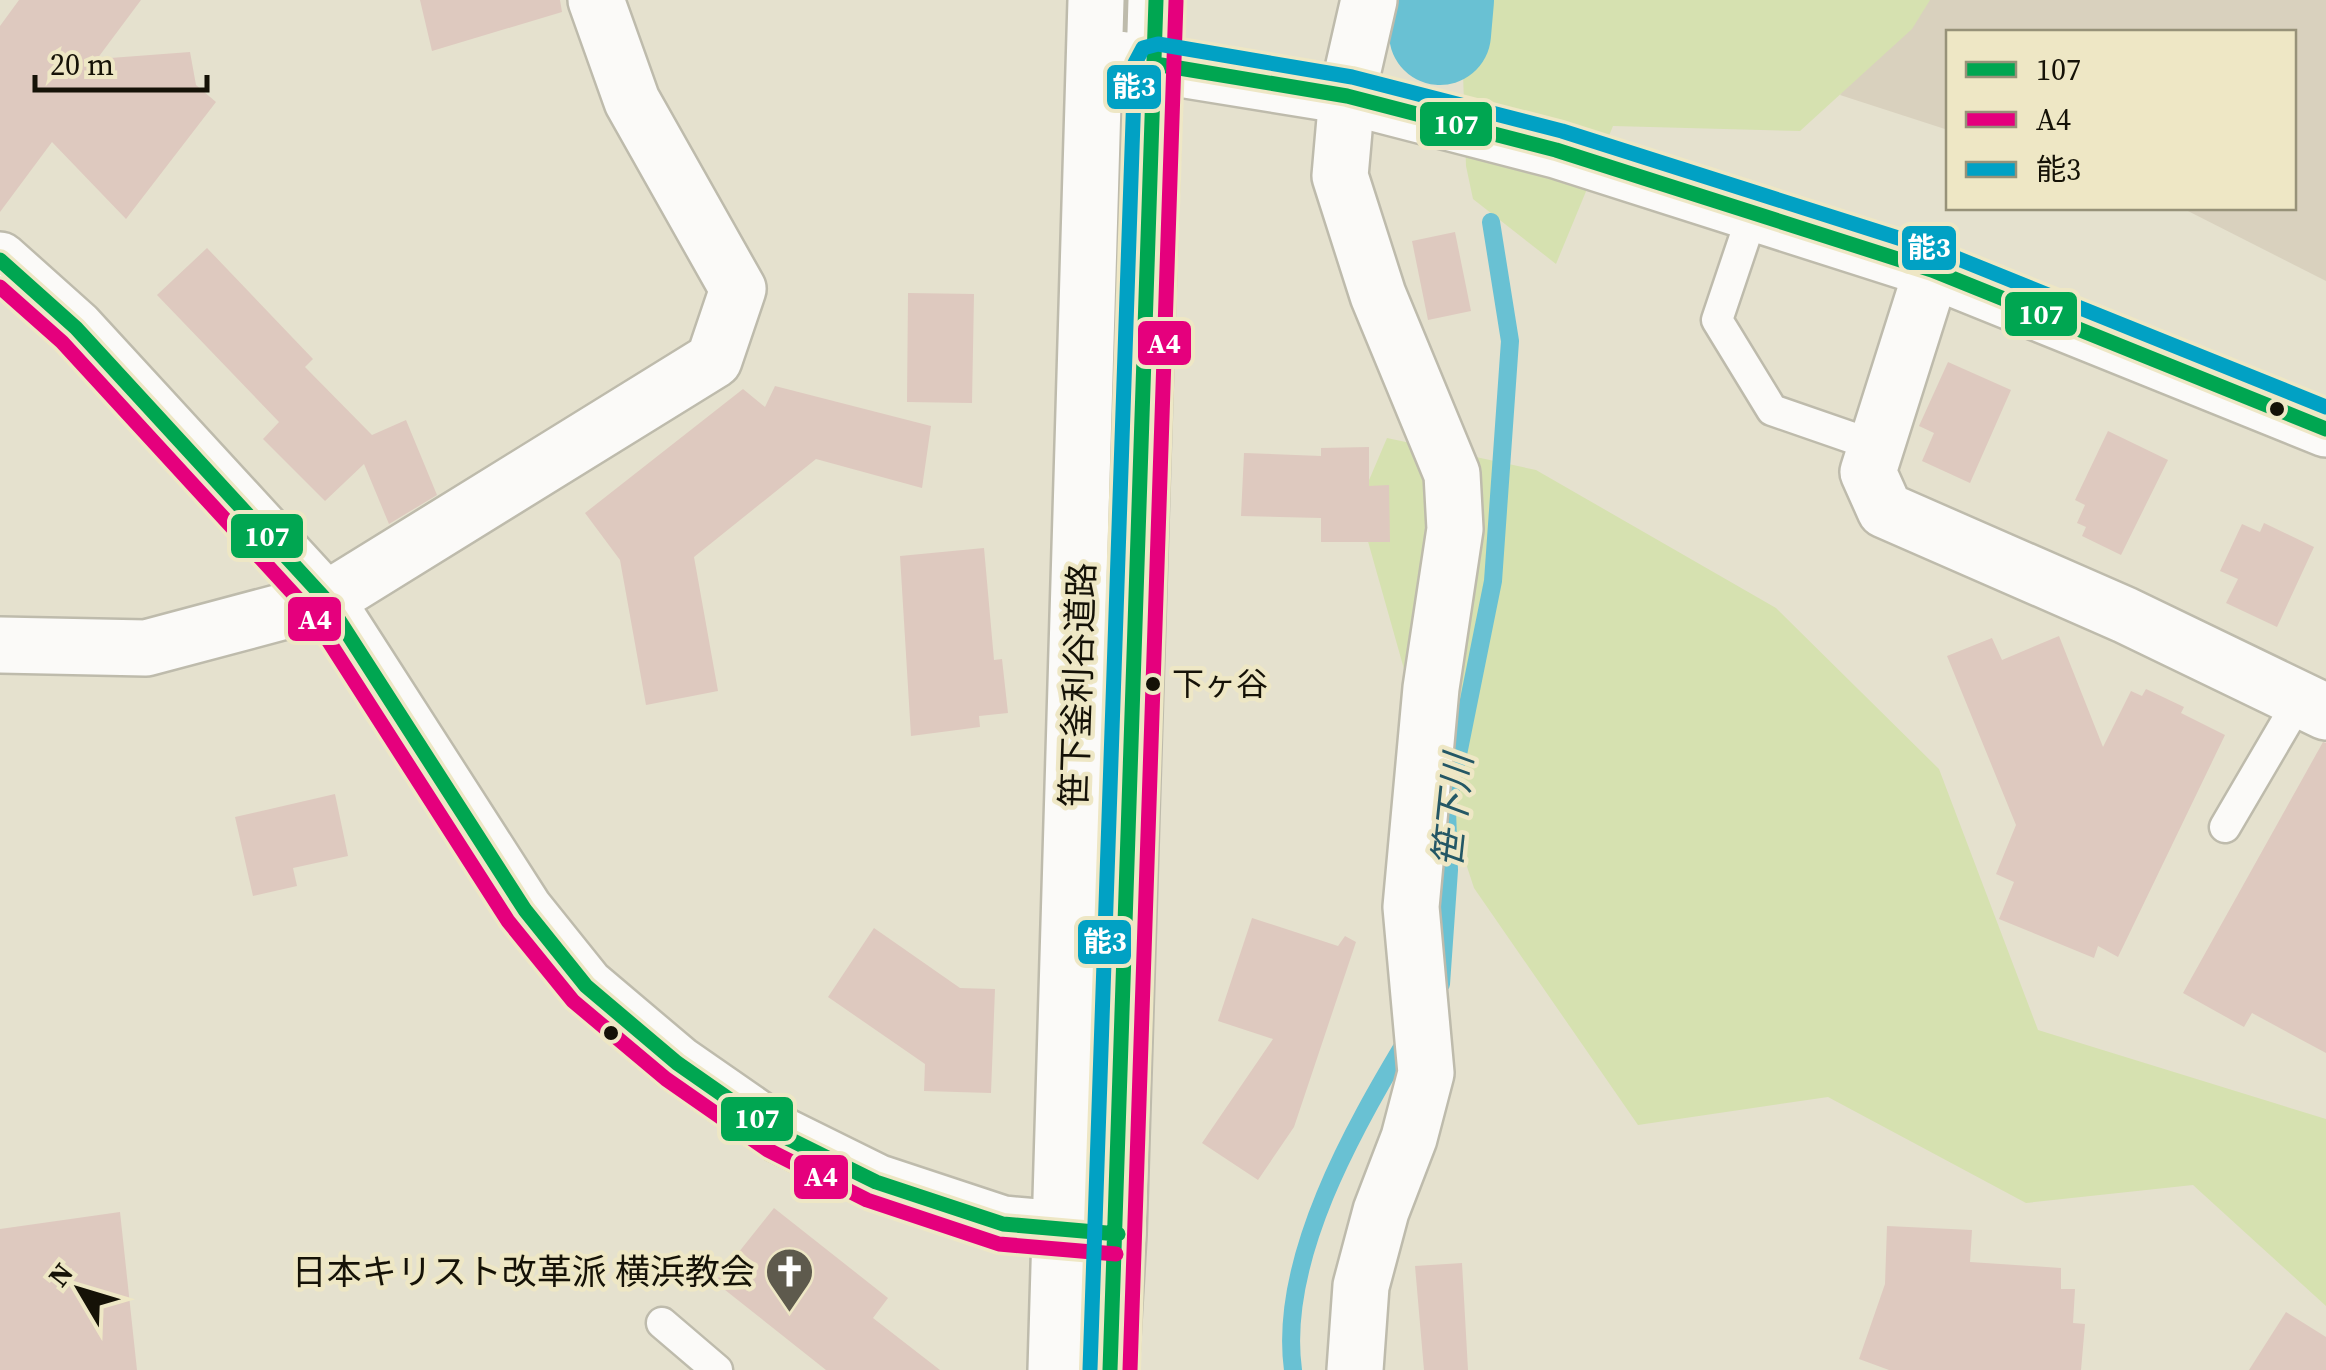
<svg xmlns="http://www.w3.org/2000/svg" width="2326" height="1370" viewBox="0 0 2326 1370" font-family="'Source Serif 4','Noto Sans JP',serif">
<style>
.education{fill:#d9d1be}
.green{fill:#d6e1b0}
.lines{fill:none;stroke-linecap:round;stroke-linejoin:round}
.stream{stroke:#69c1d3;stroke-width:18}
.river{stroke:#69c1d3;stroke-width:102}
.building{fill:#dec9bf}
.service-casing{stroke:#bebbac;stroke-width:35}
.minor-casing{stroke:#bebbac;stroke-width:60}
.tertiary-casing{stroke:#bebbac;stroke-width:60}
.service{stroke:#fbfaf8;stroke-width:30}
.minor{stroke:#fbfaf8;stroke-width:55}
.tertiary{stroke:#fbfaf8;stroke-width:55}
.bus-1-casing{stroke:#eee7c5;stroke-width:22}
.bus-2-casing{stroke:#eee7c5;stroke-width:22}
.bus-3-casing{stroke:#eee7c5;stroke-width:22}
.bus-1{stroke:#00a651;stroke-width:15}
.bus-2{stroke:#e5007d;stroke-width:15}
.bus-3{stroke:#01a1c4;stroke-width:15}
.bus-dot{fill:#151207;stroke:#eee7c5;stroke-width:4}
.labels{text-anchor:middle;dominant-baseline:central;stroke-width:9;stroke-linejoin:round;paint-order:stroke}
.bus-label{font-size:32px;fill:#151207;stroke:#eee7c5;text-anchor:start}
.street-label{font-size:35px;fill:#151207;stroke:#eee7c5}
.poi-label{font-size:35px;fill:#151207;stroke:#eee7c5;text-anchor:end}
.water-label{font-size:38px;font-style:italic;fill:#245765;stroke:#eee7c5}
.line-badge{stroke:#eee7c5;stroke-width:4}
.badge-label{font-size:28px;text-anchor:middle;font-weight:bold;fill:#fff}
</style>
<rect width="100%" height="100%" fill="#e5e1ce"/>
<path class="education" d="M 1908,0 L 2326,0 L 2326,281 L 2182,208 L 2294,208 L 2294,32 L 1948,32 L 1948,130 L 1840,95 Z"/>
<path class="green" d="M 1467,0 L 1930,0 L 1912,29 L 1800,131 L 1613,126 L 1556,264 L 1473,199 L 1466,166 L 1461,10 Z
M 1387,438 L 1536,470 L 1776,608 L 1939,769 L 2038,1030 L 2326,1119 L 2326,1306 L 2193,1185 L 2026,1203 L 1828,1097 L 1638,1125 L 1474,888 L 1415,708 L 1358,506 Z"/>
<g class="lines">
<path class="stream" d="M 1441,984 L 1449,870 L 1447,809 L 1493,581 L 1510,341 L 1491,222
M 1293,1370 C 1278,1260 1354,1127 1409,1036"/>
<path class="river" d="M 1440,34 L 1443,0"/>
</g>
<path class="building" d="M 19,0 L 141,0 L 97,59 L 190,52 L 196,85 L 216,102 L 126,219 L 52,142 L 0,212 L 0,26 Z
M 420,0 L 560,0 L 562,12 L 432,51 Z
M 1455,232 L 1471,311 L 1428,320 L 1412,241 Z
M 207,248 L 313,359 L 305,367 L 372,435 L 406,420 L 437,495 L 389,524 L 364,464 L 325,501 L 263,439 L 279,422 L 157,295 Z
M 908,293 L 974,294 L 972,403 L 907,402 Z
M 1948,362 L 2011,390 L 1970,483 L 1922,461 L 1934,433 L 1919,426 Z
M 775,386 L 931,426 L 922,488 L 816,459 L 694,557 L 718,691 L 646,705 L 620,560 L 585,513 L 743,389 L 765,407 Z
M 2108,431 L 2168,460 L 2121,555 L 2082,536 L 2086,527 L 2077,523 L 2085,505 L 2075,500 Z
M 1369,447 L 1369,486 L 1389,485 L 1390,542 L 1321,542 L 1321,518 L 1241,516 L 1244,453 L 1321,456 L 1321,448 Z
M 2264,523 L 2314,547 L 2277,627 L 2226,603 L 2238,579 L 2220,571 L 2242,524 L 2260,532 Z
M 984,548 L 994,660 L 1002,659 L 1008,713 L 979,716 L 980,727 L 911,736 L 900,556 Z
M 2059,636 L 2103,747 L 2131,691 L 2142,696 L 2146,689 L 2184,707 L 2181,713 L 2225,735 L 2118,957 L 2098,946 L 2094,958 L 1999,919 L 2014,882 L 1996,874 L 2016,825 L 1947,656 L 1992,638 L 2002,660 Z
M 2323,742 L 2326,743 L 2326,1053 L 2252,1013 L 2244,1027 L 2183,993 Z
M 335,794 L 348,856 L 293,868 L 297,886 L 253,896 L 235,817 Z
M 1252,918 L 1338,946 L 1345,936 L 1356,942 L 1294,1127 L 1258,1180 L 1202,1143 L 1273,1039 L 1218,1021 Z
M 874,928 L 960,988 L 995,989 L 991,1093 L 924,1091 L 925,1064 L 828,997 Z
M 774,1208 L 888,1298 L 873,1318 L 940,1370 L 826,1370 L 715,1282 Z
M 120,1212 L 137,1370 L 0,1370 L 0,1229 Z
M 1887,1226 L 1972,1230 L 1970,1262 L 2061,1268 L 2061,1289 L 2075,1289 L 2073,1323 L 2085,1324 L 2081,1370 L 1889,1370 L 1859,1359 L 1885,1284 Z
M 1462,1263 L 1468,1370 L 1424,1370 L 1415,1266 Z
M 2286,1312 L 2326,1337 L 2326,1370 L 2249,1370 Z"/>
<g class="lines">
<defs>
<path id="service" d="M 1753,213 L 1717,320 L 1772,410 L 1876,446
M 2225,827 L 2300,699
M 662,1323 L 717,1370"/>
<path id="minor" d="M 1932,270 L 1868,472 L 1885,510 L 2125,615 L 2326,712
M 0,645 L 146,648 L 326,600 L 714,360 L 738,289 L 632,101 L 596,0
M 1355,1370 L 1361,1286 L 1381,1211 L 1409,1138 L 1426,1073 L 1411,907 L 1431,688 L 1455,529 L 1452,474 L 1378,295 L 1340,176 L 1347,96 L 1369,0"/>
<path id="tertiary" d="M 1118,59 L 1347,96 L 1556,150 L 1932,270 L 2326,429
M 0,260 L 76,328 L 326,600 L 525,910 L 586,986 L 677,1063 L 779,1134 L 876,1182 L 1003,1224 L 1118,1234
M 1056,1370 L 1096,0
M 1110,1370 L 1118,1234 L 1156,0"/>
</defs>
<use href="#service" class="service-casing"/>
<use href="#minor" class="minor-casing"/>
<use href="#tertiary" class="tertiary-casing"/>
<use href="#service" class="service"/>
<use href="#minor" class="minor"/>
<use href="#tertiary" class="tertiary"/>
<defs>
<path id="bus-1" d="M 1155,64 L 1347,96 L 1556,150 L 1932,270 L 2326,429
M 0,260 L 76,328 L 326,600 L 525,910 L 586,986 L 677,1063 L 779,1134 L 876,1182 L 1003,1224 L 1118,1234
M 1110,1370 L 1156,0"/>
<path id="bus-2" d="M 0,287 L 62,342 L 310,612 L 508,921 L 573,1001 L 666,1079 L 768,1150 L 867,1200 L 999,1244 L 1116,1254
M 1130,1370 L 1176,1"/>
<path id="bus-3" d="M 1090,1369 L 1135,63 L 1143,48 L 1158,44 L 1352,77 L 1562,131 L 1939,251 L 2326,407"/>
</defs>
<use href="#bus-1" class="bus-1-casing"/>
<use href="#bus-2" class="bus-2-casing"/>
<use href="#bus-3" class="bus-3-casing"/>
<use href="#bus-1" class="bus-1"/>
<use href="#bus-2" class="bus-2"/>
<use href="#bus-3" class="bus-3"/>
</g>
<defs>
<symbol id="church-pin" viewBox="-11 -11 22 30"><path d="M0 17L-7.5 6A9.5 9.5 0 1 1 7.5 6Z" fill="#5e5a4d" stroke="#eee7c5"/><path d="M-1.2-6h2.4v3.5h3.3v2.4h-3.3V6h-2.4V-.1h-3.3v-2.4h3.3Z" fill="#fff"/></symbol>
</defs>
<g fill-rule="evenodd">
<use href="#church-pin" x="762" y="1244" width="55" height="75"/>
</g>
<g class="bus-dot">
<circle cx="2277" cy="409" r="9"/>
<circle cx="1153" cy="684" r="9"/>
<circle cx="611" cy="1033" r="9"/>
</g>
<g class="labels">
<g class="bus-label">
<text x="1172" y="684">下ヶ谷</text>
</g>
<g class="street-label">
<text transform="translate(1078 685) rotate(-88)">笹下釜利谷道路</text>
</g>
<g class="poi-label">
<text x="755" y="1272">日本キリスト改革派 横浜教会</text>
</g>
<g class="water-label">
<text transform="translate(1453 811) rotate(-84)">笹下川</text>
</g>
</g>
<g class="line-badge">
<rect x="1105" y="63" width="58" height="48" rx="10" fill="#01a1c4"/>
<rect x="1418" y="100" width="76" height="48" rx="10" fill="#00a651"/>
<rect x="1900" y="224" width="58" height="48" rx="10" fill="#01a1c4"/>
<rect x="2003" y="290" width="76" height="48" rx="10" fill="#00a651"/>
<rect x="1136" y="319" width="57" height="48" rx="10" fill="#e5007d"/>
<rect x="229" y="512" width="76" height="48" rx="10" fill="#00a651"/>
<rect x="286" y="595" width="57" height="48" rx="10" fill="#e5007d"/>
<rect x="1076" y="918" width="57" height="48" rx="10" fill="#01a1c4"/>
<rect x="719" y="1095" width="76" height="48" rx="10" fill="#00a651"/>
<rect x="792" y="1153" width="58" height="48" rx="10" fill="#e5007d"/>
</g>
<g class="badge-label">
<text x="1134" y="96">能3</text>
<text x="1456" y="134">107</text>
<text x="1929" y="257">能3</text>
<text x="2041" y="324">107</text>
<text x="1164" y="353">A4</text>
<text x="267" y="546">107</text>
<text x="315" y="629">A4</text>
<text x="1105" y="951">能3</text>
<text x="757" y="1128">107</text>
<text x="821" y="1186">A4</text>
</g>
<rect x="1946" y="30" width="350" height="180" fill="#eee7c5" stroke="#979279" stroke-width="2.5"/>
<rect x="1966" y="62" width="50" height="15" fill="#00a651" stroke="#979279" stroke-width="2.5"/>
<text x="2036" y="80" font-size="30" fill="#151207">107</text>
<rect x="1966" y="112" width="50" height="15" fill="#e5007d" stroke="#979279" stroke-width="2.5"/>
<text x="2036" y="130" font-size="30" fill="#151207">A4</text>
<rect x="1966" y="162" width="50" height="15" fill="#01a1c4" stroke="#979279" stroke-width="2.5"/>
<text x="2036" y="180" font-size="30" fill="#151207">能3</text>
<g transform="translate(80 1290) rotate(308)" stroke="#eee7c5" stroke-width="8" paint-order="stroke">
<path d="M0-8L18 38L0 25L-18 38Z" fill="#151207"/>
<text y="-15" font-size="28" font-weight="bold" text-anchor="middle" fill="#151207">N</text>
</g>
<path d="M35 75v15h172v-15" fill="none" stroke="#151207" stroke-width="5"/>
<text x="50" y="75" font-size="30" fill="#151207" stroke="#eee7c5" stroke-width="8" paint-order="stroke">20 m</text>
</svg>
